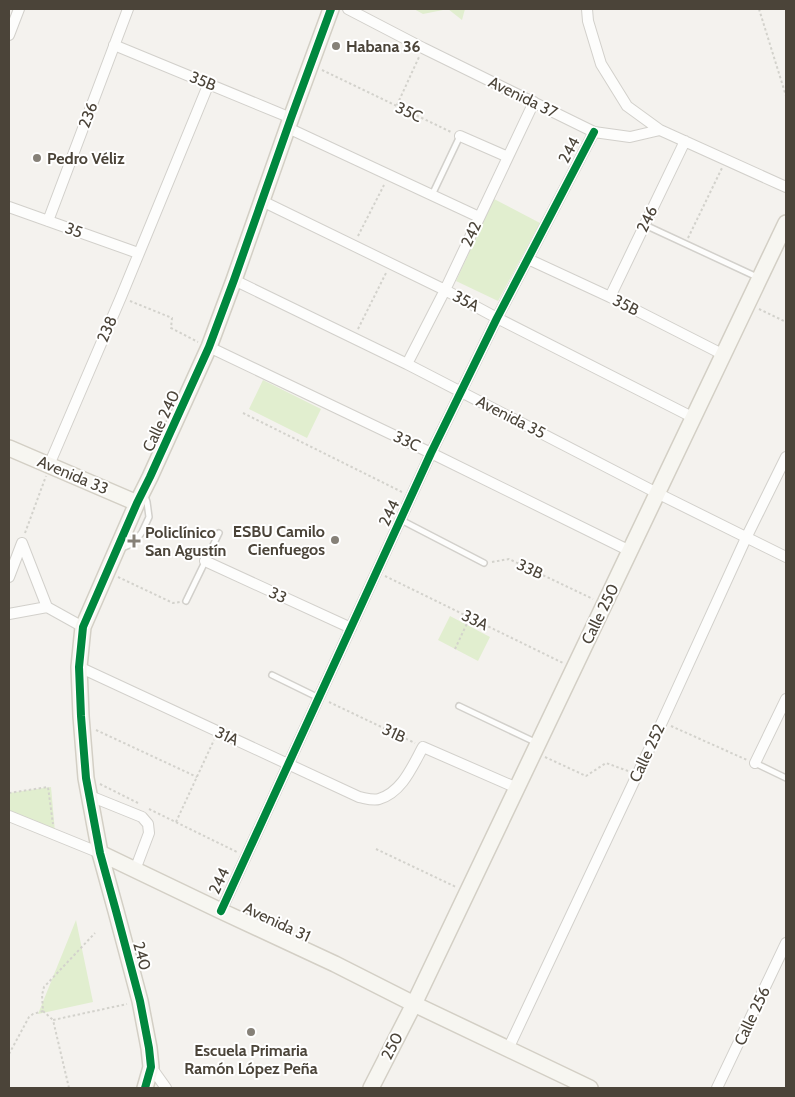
<svg xmlns="http://www.w3.org/2000/svg" width="795" height="1097" viewBox="0 0 795 1097" font-family="Cabin,sans-serif">
<style>
.green{fill:#e1eecf}
.lines{fill:none;stroke-linecap:round;stroke-linejoin:round}
.lane-casing{stroke:#d2d0cb;stroke-width:8}
.street-casing{stroke:#d2d0cb;stroke-width:12}
.secondary-casing{stroke:#d3cfc5;stroke-width:18}
.path{stroke:#d3d2cc;stroke-width:2;stroke-dasharray:2.5 2.5;stroke-linecap:butt}
.lane{stroke:#fdfdfc;stroke-width:5}
.street{stroke:#fdfdfc;stroke-width:10}
.secondary{stroke:#f7f6f1;stroke-width:15}
.cycleway-casing{stroke:#fff;stroke-width:11}
.cycleway{stroke:#00873e;stroke-width:8}
.poi-dot{fill:#868178;stroke:#fff;stroke-width:2}
.labels{text-anchor:middle;dominant-baseline:central;stroke-width:4;stroke-linejoin:round;paint-order:stroke}
.poi-label{font-size:16px;font-weight:bold;fill:#4b4439;stroke:#fff;text-anchor:start}
.street-label{font-size:16px;fill:#4b4439;stroke:#fff}
</style>
<rect width="100%" height="100%" fill="#f4f2ee"/>
<path class="green" d="M 414,9 L 465,9 L 462,20 L 448,9 L 423,14 Z
M 494,199 L 540,223 L 498,301 L 456,281 Z
M 263,380 L 321,409 L 307,438 L 249,409 Z
M 450,616 L 490,637 L 478,661 L 438,640 Z
M 51,787 L 55,832 L 9,815 L 9,793 Z
M 76,920 L 93,1002 L 38,1014 Z"/>
<g class="lines">
<defs>
<path id="lane" d="M 432,195 L 460,136
M 645,225 L 757,277
M 401,520 L 484,563
M 122,548 L 134,543 L 142,532 L 149,517 L 147,502 L 145,496
M 186,601 L 219,533
M 272,675 L 319,698
M 459,706 L 537,743
M 755,763 L 786,778"/>
<path id="street" d="M 348,9 L 423,48 L 594,132 L 630,137 L 660,130
M 587,9 L 588,21 L 601,64 L 627,106 L 660,130 L 786,187
M 9,35 L 19,9
M 114,45 L 291,118
M 288,128 L 479,217
M 460,136 L 508,157
M 262,201 L 445,290 L 497,318 L 694,418
M 9,207 L 138,253
M 48,221 L 128,9
M 528,259 L 610,297 L 724,355
M 234,280 L 407,364 L 657,493 L 786,557
M 610,297 L 685,141
M 209,347 L 431,453 L 630,551
M 407,364 L 445,290 L 534,102
M 49,465 L 121,297 L 209,83
M 205,561 L 351,628
M 9,577 L 22,543
M 47,607 L 83,627
M 9,614 L 47,607 L 22,543
M 79,667 L 359,797 C 365,798 373,801 379,799 C 402,792 412,767 423,747 L 517,788
M 755,763 L 786,699
M 90,796 L 142,817 L 148,824 L 149,833 L 135,870
M 9,816 L 100,853
M 221,911 L 431,453 L 497,318 L 594,132
M 508,1049 L 662,722 L 746,538 L 786,457
M 151,1067 L 166,1088
M 717,1088 L 786,943"/>
<path id="secondary" d="M 9,448 L 137,503
M 100,853 L 221,911 L 335,964 L 414,1004 L 590,1088
M 145,1088 L 151,1067 L 149,1048 L 140,1001 L 116,911 L 100,853 L 86,778 L 81,716 L 79,667 L 83,627 L 137,503 L 150,477 L 209,347 L 234,280 L 291,118 L 331,9
M 371,1088 L 414,1004 L 786,223"/>
</defs>
<use href="#lane" class="lane-casing"/>
<use href="#street" class="street-casing"/>
<use href="#secondary" class="secondary-casing"/>
<path class="path" d="M 759,9 L 786,96
M 322,70 L 451,132
M 397,105 L 419,57
M 358,236 L 384,185
M 688,238 L 722,168
M 130,301 L 172,318 L 171,328 L 198,342
M 759,309 L 786,322
M 358,329 L 386,273
M 243,413 L 402,492
M 25,533 L 46,476
M 492,562 L 509,559 L 593,599
M 385,576 L 563,663
M 118,577 L 173,603 L 180,602
M 455,649 L 470,617
M 329,702 L 415,743
M 671,726 L 747,760
M 96,730 L 197,777
M 545,757 L 586,776 L 606,763 L 628,771
M 100,784 L 138,803
M 9,793 L 48,787 L 53,824
M 149,809 L 237,852
M 176,822 L 214,740
M 376,849 L 456,887
M 43,1011 L 53,1020
M 9,1054 L 29,1017 L 33,1014 L 43,1011 L 42,995 L 44,987 L 95,933
M 69,1088 L 53,1020 L 127,1004"/>
<use href="#lane" class="lane"/>
<use href="#street" class="street"/>
<use href="#secondary" class="secondary"/>
<defs>
<path id="cycleway" d="M 221,911 L 431,453 L 497,318 L 594,132
M 145,1088 L 151,1067 L 149,1048 L 140,1001 L 116,911 L 100,853 L 86,778 L 81,716 L 79,667 L 83,627 L 137,503 L 150,477 L 209,347 L 234,280 L 291,118 L 331,9"/>
</defs>
<use href="#cycleway" class="cycleway-casing"/>
<use href="#cycleway" class="cycleway"/>
</g>
<g class="poi-dot">
<circle cx="336" cy="46" r="5"/>
<circle cx="37" cy="158" r="5"/>
<circle cx="335" cy="540" r="5"/>
<path d="M131.5 533.5h5v5h5v5h-5v5h-5v-5h-5v-5h5z"/>
<circle cx="251" cy="1032" r="5"/>
</g>
<g class="labels">
<g class="poi-label">
<text x="346" y="46">Habana 36</text>
<text x="47" y="158">Pedro Véliz</text>
<text x="325" y="531" text-anchor="end">ESBU Camilo<tspan x="325" dy="18">Cienfuegos</tspan></text>
<text x="145" y="532">Policlínico<tspan x="145" dy="18">San Agustín</tspan></text>
<text x="251" y="1050" text-anchor="middle">Escuela Primaria<tspan x="251" dy="18">Ramón López Peña</tspan></text>
</g>
<g class="street-label">
<text transform="translate(203 81) rotate(22)">35B</text>
<text transform="translate(523 97) rotate(26)">Avenida 37</text>
<text transform="translate(409 112) rotate(25)">35C</text>
<text transform="translate(88 115) rotate(-69)">236</text>
<text transform="translate(569 150) rotate(-62)">244</text>
<text transform="translate(647 219) rotate(-64)">246</text>
<text transform="translate(74 230) rotate(20)">35</text>
<text transform="translate(471 234) rotate(-65)">242</text>
<text transform="translate(466 301) rotate(28)">35A</text>
<text transform="translate(626 305) rotate(27)">35B</text>
<text transform="translate(107 329) rotate(-67)">238</text>
<text transform="translate(511 417) rotate(27)">Avenida 35</text>
<text transform="translate(161 421) rotate(-65)">Calle 240</text>
<text transform="translate(407 441) rotate(25)">33C</text>
<text transform="translate(73 475) rotate(23)">Avenida 33</text>
<text transform="translate(389 513) rotate(-65)">244</text>
<text transform="translate(530 569) rotate(25)">33B</text>
<text transform="translate(278 595) rotate(25)">33</text>
<text transform="translate(600 614) rotate(-64)">Calle 250</text>
<text transform="translate(475 620) rotate(26)">33A</text>
<text transform="translate(394 733) rotate(25)">31B</text>
<text transform="translate(227 736) rotate(25)">31A</text>
<text transform="translate(647 753) rotate(-65)">Calle 252</text>
<text transform="translate(219 881) rotate(-65)">244</text>
<text transform="translate(277 922) rotate(25)">Avenida 31</text>
<text transform="translate(142 956) rotate(75)">240</text>
<text transform="translate(752 1016) rotate(-65)">Calle 256</text>
<text transform="translate(392 1046) rotate(-63)">250</text>
</g>
</g>
<rect width="795" height="1097" fill="none" stroke="#4b4439" stroke-width="20"/>
</svg>
